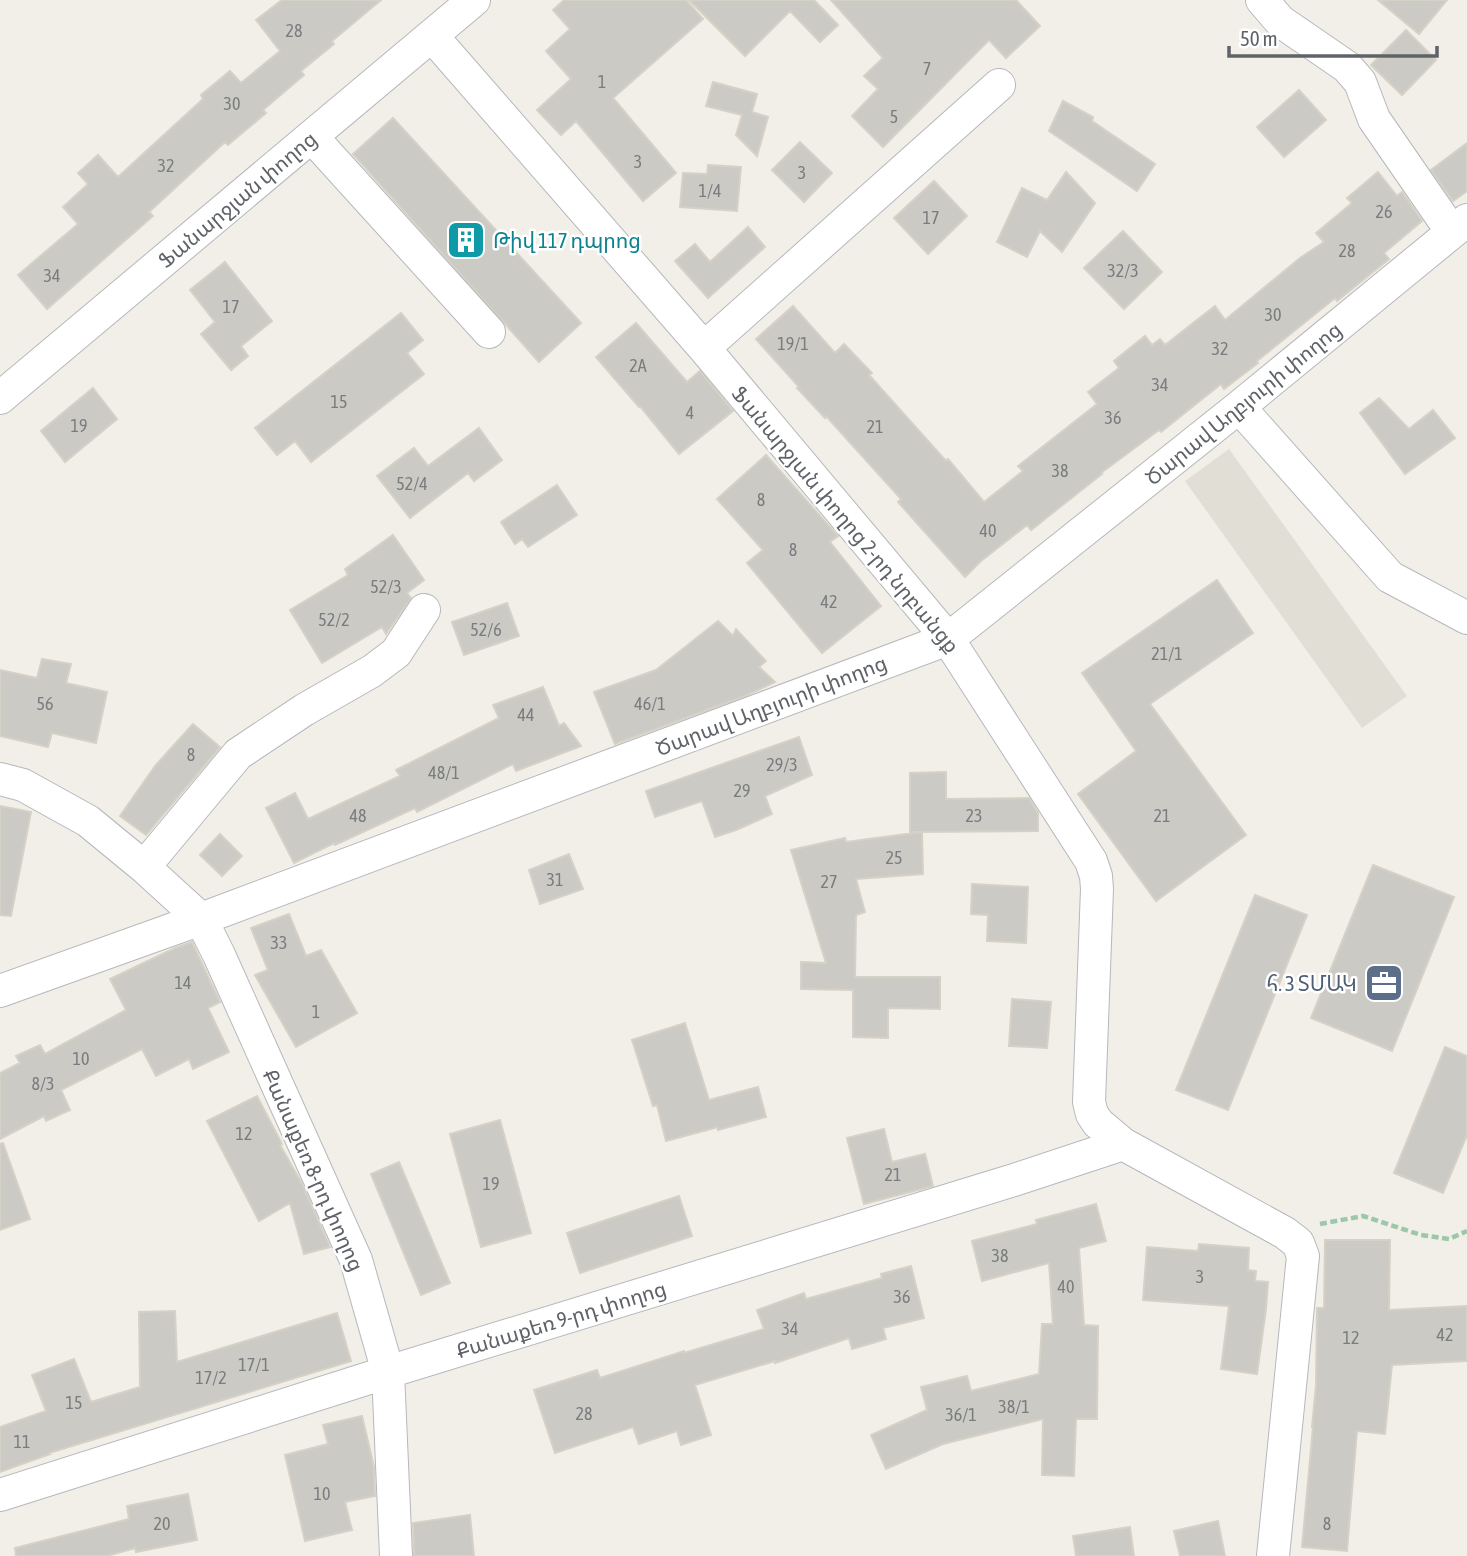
<svg xmlns="http://www.w3.org/2000/svg" width="1467" height="1556" viewBox="0 0 1467 1556" font-family="'Asap Condensed','Noto Sans Armenian',sans-serif">
<style>
.education{fill:#e1ded6}
.building{fill:#cccac5;stroke:#d6d1c6;stroke-width:2}
.lines{fill:none;stroke-linecap:round;stroke-linejoin:round}
.minor-casing{stroke:#b5b8bc;stroke-width:34}
.path{stroke:#9cc7a9;stroke-width:4.5;stroke-dasharray:7 3.5;stroke-linecap:butt}
.minor{stroke:#fff;stroke-width:32}
.labels{text-anchor:middle;dominant-baseline:central;stroke-width:5;stroke-linejoin:round;paint-order:stroke}
.number-label{font-size:18px;fill:#7a7d7f}
.street-label{font-size:21px;fill:#5f6368;stroke:#fff}
.culture-label{font-size:21px;fill:#0d838f;stroke:#fff;text-anchor:start}
.service-label{font-size:21px;fill:#4e5e75;stroke:#fff;text-anchor:end}
</style>
<rect width="100%" height="100%" fill="#f1efe8"/>
<path class="education" d="M 1229,449 L 1407,696 L 1362,728 L 1185,481 Z"/>
<path class="building" d="M 282,0 L 381,0 L 332,41 L 334,44 L 301,71 L 304,75 L 263,110 L 266,113 L 228,145 L 225,142 L 149,212 L 153,216 L 47,309 L 18,275 L 78,224 L 63,207 L 88,184 L 78,173 L 98,155 L 118,177 L 203,99 L 201,95 L 230,71 L 241,83 L 280,51 L 256,20 Z
M 564,0 L 686,0 L 703,19 L 613,98 L 676,173 L 643,201 L 576,121 L 561,135 L 537,110 L 571,79 L 546,51 L 570,29 L 553,10 Z
M 689,0 L 814,0 L 838,25 L 820,42 L 790,11 L 745,56 Z
M 831,0 L 1016,0 L 1040,26 L 1006,58 L 989,40 L 883,147 L 852,116 L 878,89 L 864,76 L 883,58 Z
M 1378,0 L 1447,0 L 1419,34 Z
M 1406,30 L 1436,60 L 1402,95 L 1371,65 Z
M 713,82 L 757,94 L 752,112 L 768,117 L 757,156 L 736,135 L 742,115 L 706,106 Z
M 1299,90 L 1326,120 L 1284,157 L 1257,127 Z
M 1063,101 L 1093,117 L 1092,121 L 1155,164 L 1137,191 L 1049,131 Z
M 393,118 L 581,323 L 539,362 L 353,154 Z
M 800,142 L 832,173 L 804,202 L 772,170 Z
M 1467,143 L 1467,191 L 1453,201 L 1431,170 Z
M 708,165 L 741,167 L 737,211 L 680,207 L 683,173 L 707,174 Z
M 1066,172 L 1095,203 L 1062,252 L 1040,231 L 1027,257 L 997,242 L 1022,188 L 1047,200 Z
M 1378,172 L 1397,196 L 1402,192 L 1422,221 L 1384,253 L 1389,259 L 1337,301 L 1335,298 L 1257,361 L 1258,363 L 1224,389 L 1221,384 L 1161,432 L 1159,430 L 1101,473 L 1102,474 L 1031,530 L 1027,525 L 981,561 L 965,577 L 898,502 L 901,499 L 826,416 L 825,418 L 797,388 L 799,387 L 756,339 L 793,306 L 835,353 L 844,344 L 872,373 L 869,375 L 946,461 L 948,459 L 984,502 L 1023,471 L 1018,466 L 1097,404 L 1088,392 L 1119,368 L 1114,361 L 1145,336 L 1152,345 L 1160,339 L 1165,345 L 1215,306 L 1225,320 L 1300,258 L 1324,242 L 1316,233 L 1352,203 L 1347,198 Z
M 934,181 L 967,216 L 928,254 L 894,218 Z
M 748,227 L 765,247 L 708,298 L 675,261 L 695,244 L 710,262 Z
M 1123,231 L 1162,272 L 1124,309 L 1084,268 Z
M 225,262 L 272,321 L 241,346 L 248,356 L 231,370 L 201,334 L 215,322 L 190,290 Z
M 401,313 L 423,340 L 407,353 L 424,374 L 311,462 L 295,441 L 277,455 L 255,428 Z
M 636,323 L 687,382 L 700,371 L 733,411 L 679,454 L 640,406 L 639,407 L 596,357 Z
M 93,388 L 117,419 L 65,462 L 41,431 Z
M 1379,398 L 1409,429 L 1433,410 L 1455,438 L 1405,474 L 1360,413 Z
M 479,428 L 502,460 L 474,481 L 468,473 L 410,518 L 377,476 L 414,448 L 428,466 Z
M 766,455 L 838,536 L 830,542 L 881,606 L 822,653 L 747,563 L 763,550 L 717,499 Z
M 557,485 L 577,515 L 528,547 L 522,539 L 515,544 L 501,522 Z
M 393,535 L 424,580 L 407,593 L 411,598 L 386,634 L 382,627 L 322,663 L 290,610 L 348,575 L 345,569 Z
M 1217,580 L 1253,633 L 1150,704 L 1246,835 L 1156,901 L 1078,794 L 1136,751 L 1082,673 Z
M 507,603 L 519,636 L 464,655 L 452,622 Z
M 718,621 L 733,636 L 736,629 L 766,661 L 759,667 L 775,682 L 747,695 L 615,744 L 594,692 L 656,670 Z
M 42,659 L 71,664 L 66,683 L 107,692 L 96,743 L 52,733 L 48,747 L 0,736 L 0,670 L 37,678 Z
M 543,687 L 559,726 L 564,723 L 581,746 L 516,771 L 513,764 L 417,812 L 415,808 L 335,845 L 334,843 L 294,863 L 266,808 L 295,793 L 308,819 L 400,776 L 396,770 L 499,718 L 493,705 Z
M 193,724 L 220,747 L 146,835 L 120,816 L 155,766 Z
M 799,737 L 812,775 L 765,796 L 772,814 L 736,830 L 715,837 L 702,801 L 655,817 L 646,791 Z
M 946,772 L 946,799 L 1029,798 L 1038,813 L 1038,831 L 910,832 L 910,773 Z
M 0,806 L 31,812 L 11,916 L 0,915 Z
M 922,832 L 923,874 L 856,879 L 865,912 L 856,915 L 855,977 L 940,977 L 940,1009 L 888,1008 L 888,1038 L 853,1037 L 853,990 L 801,989 L 801,962 L 826,963 L 791,850 L 845,838 L 846,842 Z
M 220,834 L 242,856 L 222,876 L 200,855 Z
M 569,854 L 583,889 L 540,904 L 529,870 Z
M 1373,865 L 1454,897 L 1392,1051 L 1311,1018 Z
M 972,884 L 1028,887 L 1026,943 L 987,941 L 988,915 L 971,914 Z
M 1255,895 L 1307,915 L 1228,1110 L 1176,1090 Z
M 289,914 L 306,956 L 321,950 L 357,1013 L 296,1047 L 255,975 L 268,970 L 251,928 Z
M 192,942 L 220,1002 L 208,1008 L 229,1052 L 193,1069 L 189,1059 L 156,1076 L 142,1049 L 61,1090 L 70,1110 L 46,1121 L 44,1116 L 0,1139 L 0,1073 L 20,1063 L 16,1056 L 40,1045 L 45,1054 L 126,1010 L 110,979 L 175,948 Z
M 1012,999 L 1051,1002 L 1047,1048 L 1009,1046 Z
M 685,1023 L 709,1100 L 758,1087 L 766,1117 L 718,1130 L 718,1127 L 666,1141 L 657,1105 L 653,1106 L 632,1040 Z
M 1445,1047 L 1467,1056 L 1467,1135 L 1443,1193 L 1394,1173 Z
M 257,1096 L 282,1144 L 280,1145 L 301,1182 L 330,1247 L 304,1254 L 290,1203 L 259,1221 L 207,1121 Z
M 500,1120 L 531,1233 L 481,1247 L 450,1134 Z
M 884,1129 L 892,1162 L 925,1154 L 933,1186 L 864,1204 L 847,1138 Z
M 3,1143 L 30,1219 L 0,1230 L 0,1144 Z
M 399,1162 L 450,1283 L 421,1295 L 371,1174 Z
M 679,1196 L 692,1236 L 580,1273 L 567,1233 Z
M 1096,1204 L 1106,1241 L 1079,1248 L 1084,1325 L 1098,1326 L 1097,1419 L 1076,1419 L 1074,1476 L 1042,1475 L 1043,1419 L 943,1444 L 886,1469 L 871,1435 L 927,1410 L 921,1387 L 967,1376 L 971,1391 L 1039,1374 L 1042,1324 L 1053,1324 L 1049,1263 L 982,1281 L 972,1241 L 1037,1224 L 1036,1220 Z
M 1325,1240 L 1390,1240 L 1389,1310 L 1467,1306 L 1467,1361 L 1392,1365 L 1385,1434 L 1357,1431 L 1347,1551 L 1302,1547 L 1313,1427 L 1312,1427 L 1316,1385 L 1317,1308 L 1324,1308 Z
M 1199,1244 L 1249,1248 L 1248,1270 L 1256,1271 L 1255,1281 L 1268,1282 L 1266,1309 L 1257,1374 L 1221,1369 L 1229,1306 L 1143,1300 L 1147,1247 L 1198,1251 Z
M 911,1266 L 924,1318 L 883,1328 L 886,1339 L 852,1349 L 849,1338 L 775,1363 L 775,1361 L 695,1385 L 711,1435 L 681,1445 L 677,1431 L 639,1444 L 633,1427 L 555,1453 L 534,1390 L 597,1370 L 600,1378 L 684,1351 L 684,1353 L 764,1329 L 757,1310 L 804,1293 L 806,1299 L 882,1278 L 881,1274 Z
M 175,1311 L 177,1362 L 337,1313 L 351,1361 L 49,1453 L 50,1454 L 0,1472 L 0,1427 L 46,1411 L 32,1375 L 74,1359 L 91,1402 L 140,1387 L 139,1312 Z
M 362,1416 L 374,1467 L 375,1496 L 345,1502 L 352,1530 L 305,1541 L 285,1455 L 328,1444 L 323,1425 Z
M 188,1494 L 197,1540 L 136,1552 L 135,1548 L 107,1556 L 16,1556 L 15,1548 L 129,1519 L 127,1506 Z
M 470,1515 L 474,1556 L 414,1556 L 413,1523 Z
M 1218,1521 L 1225,1556 L 1180,1556 L 1174,1531 Z
M 1130,1527 L 1134,1556 L 1076,1556 L 1073,1536 Z"/>
<g class="lines">
<defs>
<path id="minor" d="M 1262,0 L 1280,21 L 1347,67 L 1360,82 L 1374,119 L 1452,232
M 432,36 L 704,348 L 948,639 L 1091,861 L 1096,876 L 1097,889 L 1089,1102 L 1092,1114 L 1098,1123 L 1123,1144 L 1285,1233 L 1298,1243 L 1303,1256 L 1273,1556
M 312,137 L 489,332
M 704,348 L 999,85
M 0,398 L 474,0
M 1239,407 L 1390,577 L 1467,618
M 0,779 L 23,785 L 88,821 L 144,867 L 201,919 L 219,955 L 356,1260 L 388,1372 L 396,1556
M 144,867 L 238,754 L 304,710 L 372,671 L 396,653 L 424,610
M 0,991 L 201,919 L 948,639 L 1239,407 L 1467,220
M 0,1495 L 388,1372 L 1014,1180 L 1123,1144"/>
</defs>
<use href="#minor" class="minor-casing"/>
<path class="path" d="M 1320,1224 L 1363,1216 L 1421,1235 L 1449,1239 L 1467,1231"/>
<use href="#minor" class="minor"/>
</g>
<defs>
<symbol id="building-square" viewBox="-11 -11 22 22"><rect x="-9" y="-9" width="18" height="18" rx="4" fill="#0f9aa8" stroke="#fff"/><path d="M-4-6H4V6H1V3H-1V6H-4ZM-2.5-4.3h1.7v1.8h-1.7ZM.8-4.3h1.7v1.8H.8ZM-2.5-1h1.7V.8h-1.7ZM.8-1h1.7V.8H.8Z" fill="#fff"/></symbol>
<symbol id="office-square" viewBox="-11 -11 22 22"><rect x="-9" y="-9" width="18" height="18" rx="4" fill="#5c6f8a" stroke="#fff"/><path d="M-6-3h4V-5.5h4V-3h4V5H-6ZM-1-4.5V-3h2v-1.5ZM-6 0V1H6V0Z" fill="#fff"/></symbol>
</defs>
<g fill-rule="evenodd">
<use href="#building-square" x="444" y="218" width="44" height="44"/>
<use href="#office-square" x="1362" y="961" width="44" height="44"/>
</g>
<g class="labels">
<g class="number-label">
<text x="294" y="30">28</text>
<text x="927" y="68">7</text>
<text x="602" y="81">1</text>
<text x="232" y="103">30</text>
<text x="894" y="116">5</text>
<text x="638" y="161">3</text>
<text x="166" y="165">32</text>
<text x="802" y="172">3</text>
<text x="710" y="190">1/4</text>
<text x="1384" y="211">26</text>
<text x="931" y="217">17</text>
<text x="1347" y="250">28</text>
<text x="1123" y="270">32/3</text>
<text x="52" y="275">34</text>
<text x="231" y="306">17</text>
<text x="1273" y="314">30</text>
<text x="793" y="343">19/1</text>
<text x="1220" y="348">32</text>
<text x="638" y="365">2A</text>
<text x="1160" y="384">34</text>
<text x="339" y="401">15</text>
<text x="690" y="412">4</text>
<text x="1113" y="417">36</text>
<text x="79" y="425">19</text>
<text x="875" y="426">21</text>
<text x="1060" y="470">38</text>
<text x="412" y="483">52/4</text>
<text x="761" y="499">8</text>
<text x="988" y="530">40</text>
<text x="793" y="549">8</text>
<text x="386" y="586">52/3</text>
<text x="829" y="601">42</text>
<text x="334" y="619">52/2</text>
<text x="486" y="629">52/6</text>
<text x="1167" y="653">21/1</text>
<text x="45" y="703">56</text>
<text x="650" y="703">46/1</text>
<text x="526" y="714">44</text>
<text x="191" y="754">8</text>
<text x="782" y="764">29/3</text>
<text x="444" y="772">48/1</text>
<text x="742" y="790">29</text>
<text x="358" y="815">48</text>
<text x="974" y="815">23</text>
<text x="1162" y="815">21</text>
<text x="894" y="857">25</text>
<text x="555" y="879">31</text>
<text x="829" y="881">27</text>
<text x="279" y="942">33</text>
<text x="183" y="982">14</text>
<text x="316" y="1011">1</text>
<text x="81" y="1058">10</text>
<text x="43" y="1083">8/3</text>
<text x="244" y="1133">12</text>
<text x="893" y="1174">21</text>
<text x="491" y="1183">19</text>
<text x="1000" y="1255">38</text>
<text x="1200" y="1276">3</text>
<text x="1066" y="1286">40</text>
<text x="902" y="1296">36</text>
<text x="790" y="1328">34</text>
<text x="1445" y="1334">42</text>
<text x="1351" y="1337">12</text>
<text x="254" y="1364">17/1</text>
<text x="211" y="1377">17/2</text>
<text x="74" y="1402">15</text>
<text x="1014" y="1406">38/1</text>
<text x="584" y="1413">28</text>
<text x="961" y="1414">36/1</text>
<text x="22" y="1441">11</text>
<text x="322" y="1493">10</text>
<text x="162" y="1523">20</text>
<text x="1327" y="1523">8</text>
</g>
<g class="street-label">
<text transform="translate(237 199) rotate(-40)">Ֆանարջյան փողոց</text>
<text transform="translate(1243 403) rotate(-39)">Ծարավ Աղբյուրի փողոց</text>
<text transform="translate(846 519) rotate(50)">Ֆանարջյան փողոց 2-րդ նրբանցք</text>
<text transform="translate(771 705) rotate(-21)">Ծարավ Աղբյուրի փողոց</text>
<text transform="translate(314 1170) rotate(66)">Քանաքեռ 8-րդ փողոց</text>
<text transform="translate(561 1319) rotate(-17)">Քանաքեռ 9-րդ փողոց</text>
</g>
<g class="culture-label">
<text x="493" y="240">Թիվ 117 դպրոց</text>
</g>
<g class="service-label">
<text x="1357" y="983">հ. 3 ՏՄԱԿ</text>
</g>
</g>
<path d="M1229 46v10h208v-10" fill="none" stroke="#5f6368" stroke-width="3.5"/>
<text x="1240" y="46" font-size="21" fill="#5f6368" stroke="#ffffff" stroke-width="5" paint-order="stroke">50 m</text>
</svg>
